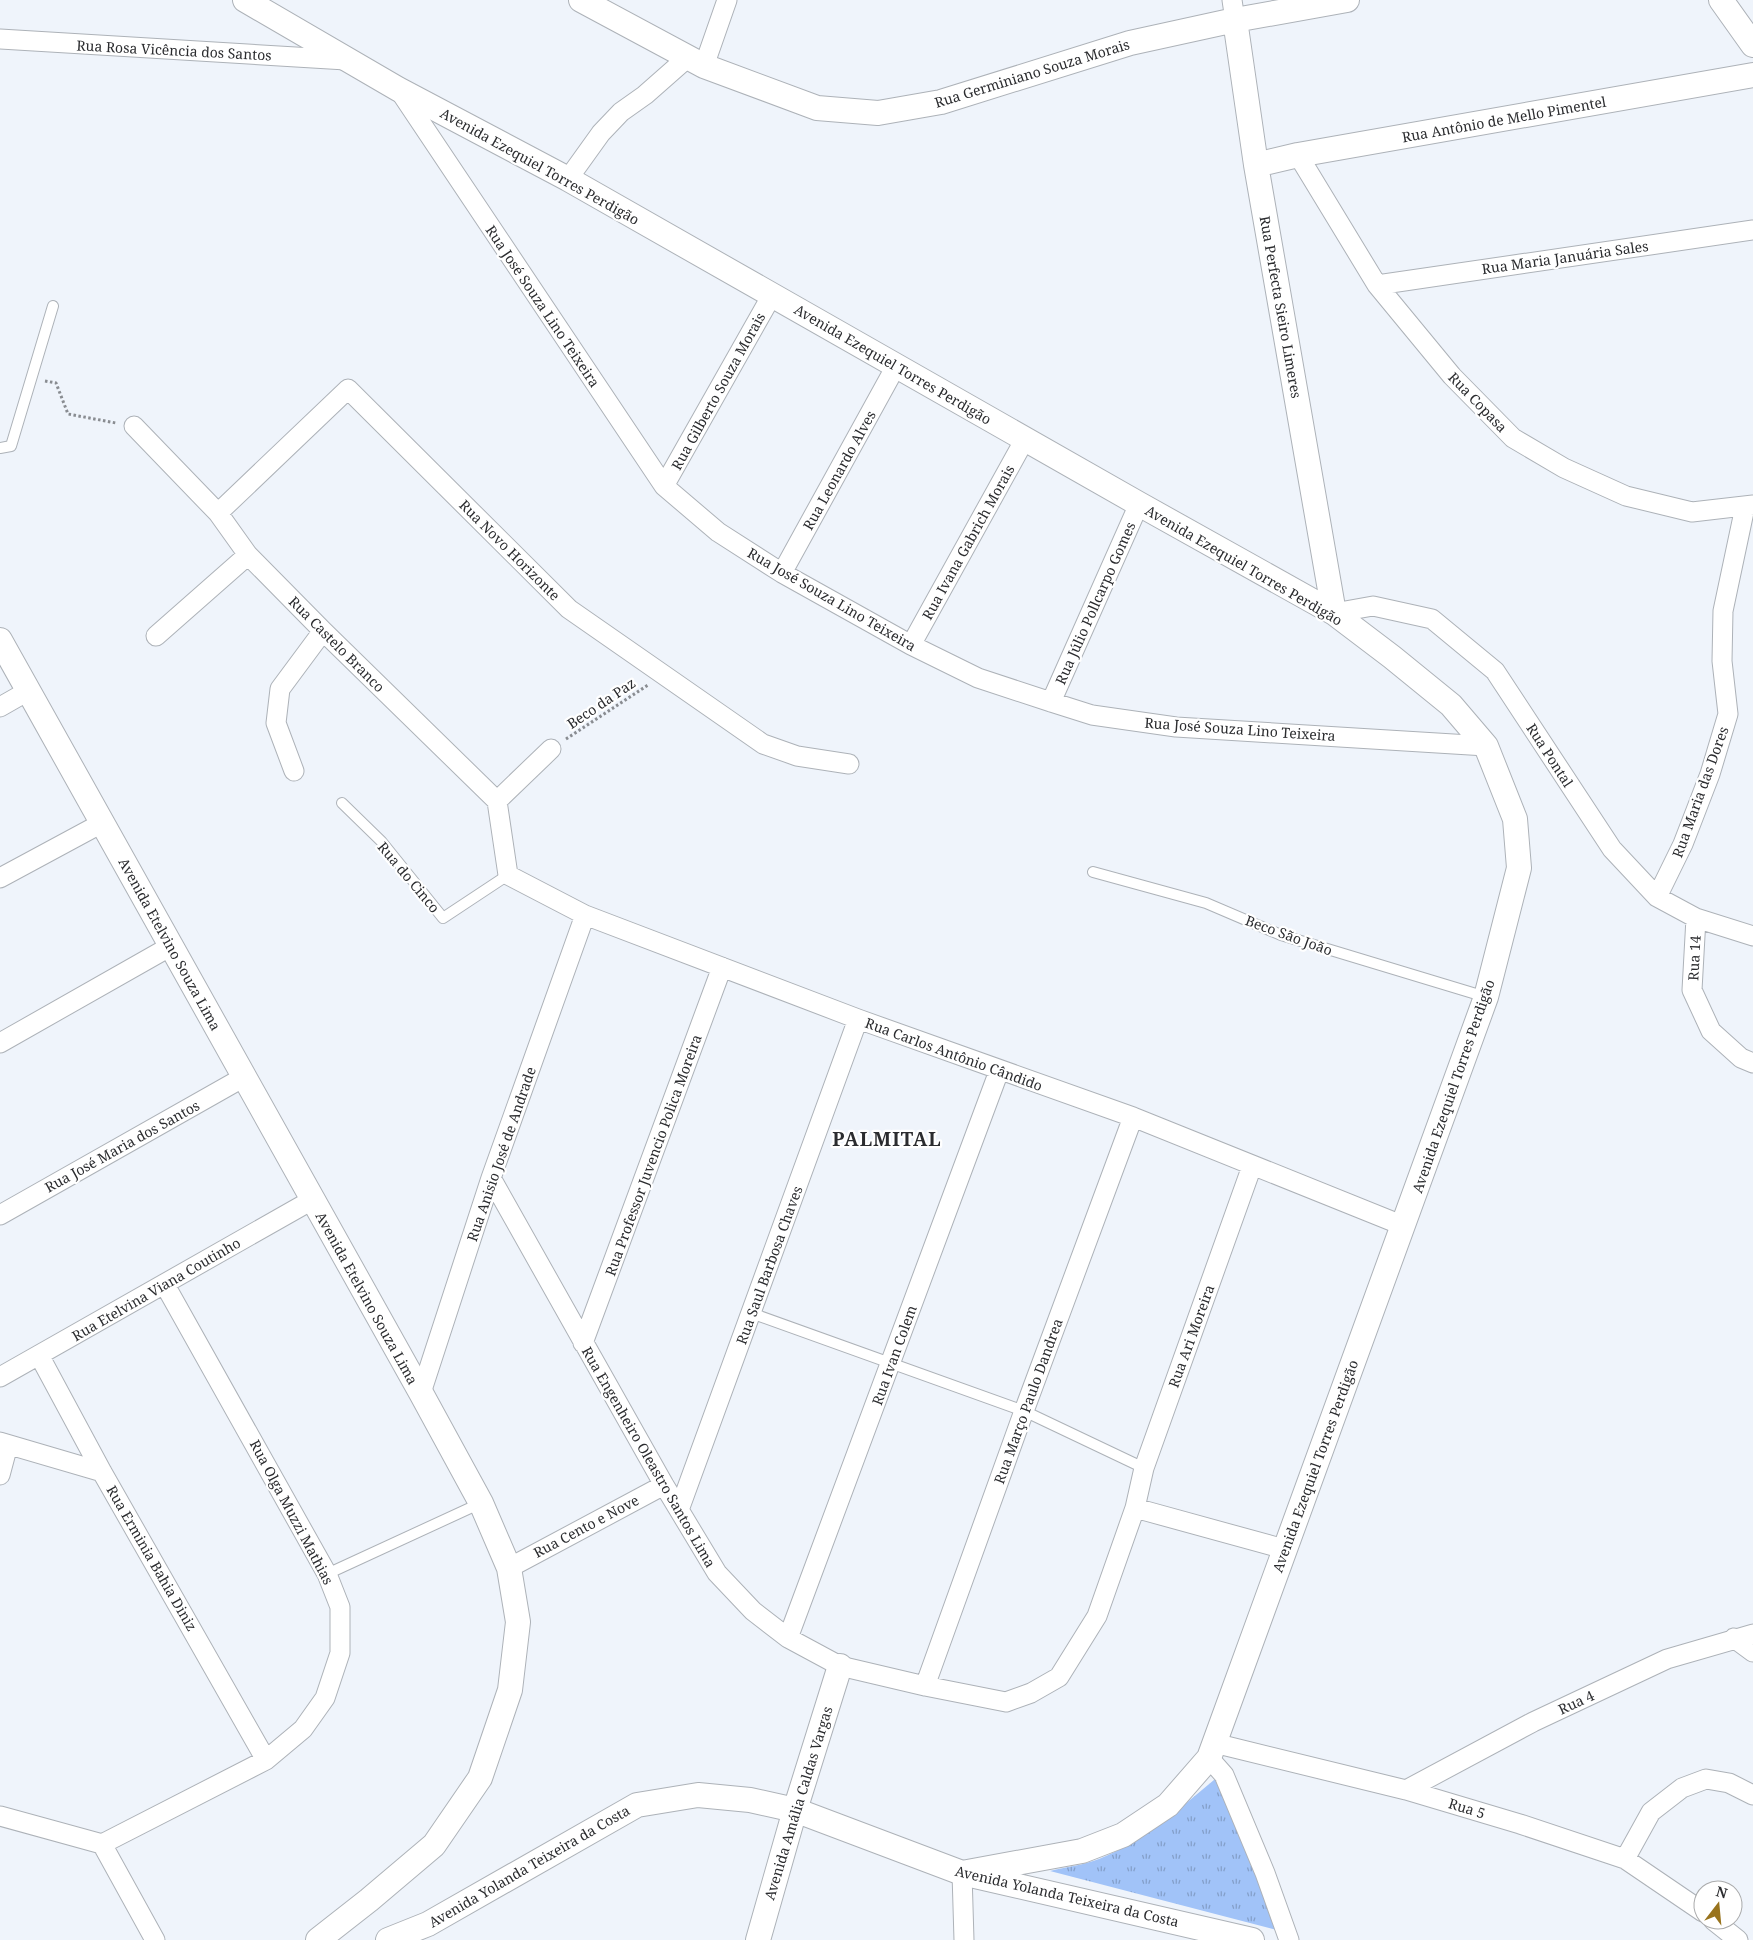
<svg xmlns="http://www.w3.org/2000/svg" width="1753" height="1940" viewBox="0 0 1753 1940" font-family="'Noto Serif',serif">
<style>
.grass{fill:url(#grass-tufts)}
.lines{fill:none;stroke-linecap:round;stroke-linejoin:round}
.service-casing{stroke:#adb2b8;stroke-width:12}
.minor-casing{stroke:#adb2b8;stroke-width:21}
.tertiary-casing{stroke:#adb2b8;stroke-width:26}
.path{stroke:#898c91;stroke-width:3;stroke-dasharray:2.5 2.5;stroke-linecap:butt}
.service{stroke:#fff;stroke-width:10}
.minor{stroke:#fff;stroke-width:19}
.tertiary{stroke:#fff;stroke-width:24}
.labels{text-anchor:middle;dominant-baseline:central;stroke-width:4.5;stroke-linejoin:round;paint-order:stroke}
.street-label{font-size:14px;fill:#2b2c2f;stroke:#fff}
.district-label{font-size:19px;font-weight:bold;letter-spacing:1px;fill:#2b2c2f;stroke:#fff}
</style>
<defs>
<pattern id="grass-tufts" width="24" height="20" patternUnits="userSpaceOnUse" patternTransform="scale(1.25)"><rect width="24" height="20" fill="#a1c3f8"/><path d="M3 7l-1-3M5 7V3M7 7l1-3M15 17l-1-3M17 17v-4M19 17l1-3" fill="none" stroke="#839fc9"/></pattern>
</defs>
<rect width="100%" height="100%" fill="#eff4fb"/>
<path class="grass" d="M 1220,1775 L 1277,1930 L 1050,1871 C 1066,1867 1084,1865 1099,1859 C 1145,1841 1182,1806 1220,1775 Z"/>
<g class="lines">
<defs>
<path id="service" d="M 0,448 L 11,446 L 53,306
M 342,803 L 381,841 L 443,918 L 508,875
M 1093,872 L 1206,903 L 1281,935 L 1486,997
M 751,1313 L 1024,1411 L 1144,1468
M 327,1574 L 481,1503"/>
<path id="minor" d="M 1232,0 L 1235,20
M 0,39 L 346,60
M 704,66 L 727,0
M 399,90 L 664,486 L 718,532 L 782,573 L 911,645 L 978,678 L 1051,702 L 1092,715 L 1176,727 L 1486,746
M 1298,155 L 1377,285 L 1452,376 L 1513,438 L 1564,468 L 1626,496 L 1692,512 L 1753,505
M 568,179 L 601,133 L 621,112 L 645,95 L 687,58
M 1377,285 L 1753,230
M 134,426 L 218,513 L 248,555 L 323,631 L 497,801 L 508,875 L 585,915 L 858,1019 L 1133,1117 L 1404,1226
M 664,486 L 772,295
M 218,513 L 348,389 L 569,609 L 763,744 L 797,756 L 849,764
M 782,573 L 896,366
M 1334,613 L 1373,606 L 1432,619 L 1495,671 L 1612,849 L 1657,897 L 1696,918 L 1753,936
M 156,636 L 248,555
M 911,645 L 1025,439
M 1051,702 L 1139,504
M 0,707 L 28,691
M 294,771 L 276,723 L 280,689 L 323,631
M 497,801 L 551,749
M 0,878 L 102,823
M 1657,897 L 1683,844 L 1710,774 L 1728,714 L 1722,661 L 1723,611 L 1745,507
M 1696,918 L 1692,990 L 1711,1031 L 1741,1058 L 1753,1063
M 0,1043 L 171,946
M 491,1178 L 664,1485 L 717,1573 L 753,1611 L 788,1638 L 840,1666 L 925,1686 L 1006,1702 L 1031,1693 L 1059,1677 L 1097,1616 L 1135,1508 L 1144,1468 L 1252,1166
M 0,1215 L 244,1077
M 583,1343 L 722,967
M 39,1355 L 102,1472 L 266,1760
M 0,1377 L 312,1200
M 421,1393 L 491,1178 L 585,915
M 0,1442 L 102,1472
M 0,1475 L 8,1445
M 1135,1508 L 1284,1549
M 679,1510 L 858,1019
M 509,1568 L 664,1485
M 788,1638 L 999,1071
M 1734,1638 L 1753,1652
M 925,1686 L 1024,1411 L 1133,1117
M 1214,1743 L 1406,1790 L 1520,1824 L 1625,1859 L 1703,1912
M 1209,1758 L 1224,1775 L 1265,1873 L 1289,1940
M 1406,1790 L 1533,1722 L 1667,1659 L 1753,1634
M 0,1816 L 102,1844 L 155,1940
M 102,1844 L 266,1760 L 303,1729 L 325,1698 L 340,1653 L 340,1607 L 327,1574 L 165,1285
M 1625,1859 L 1651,1812 L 1682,1788 L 1706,1779 L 1729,1783 L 1753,1795
M 962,1873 L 964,1940
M 1713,1920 L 1738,1940"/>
<path id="tertiary" d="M 245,0 L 398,89 L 568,179 L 1139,504 L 1334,613 L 1392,657 L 1451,705 L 1486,746 L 1515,819 L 1519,868 L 1486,997 L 1209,1758 L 1168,1805 L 1123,1835 L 1082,1851 L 962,1873
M 581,0 L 704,66 L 817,108 L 878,113 L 941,102 L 1130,43 L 1235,20 L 1347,0
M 1721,0 L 1753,45
M 1235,20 L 1256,165 L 1334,613
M 1256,165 L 1298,155 L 1753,75
M 0,640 L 421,1393 L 481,1503 L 509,1568 L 518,1622 L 510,1690 L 480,1778 L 434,1845 L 369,1900 L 318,1940
M 388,1940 L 428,1924 L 637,1805 L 698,1795 L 750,1800 L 795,1810 L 962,1873 L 1252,1940
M 758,1940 L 795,1810 L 840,1666"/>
</defs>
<use href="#service" class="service-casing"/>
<use href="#minor" class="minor-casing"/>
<use href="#tertiary" class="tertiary-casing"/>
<path class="path" d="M 45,381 L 56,383 L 68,414 L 116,423
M 566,739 L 648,685"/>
<use href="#service" class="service"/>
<use href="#minor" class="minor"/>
<use href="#tertiary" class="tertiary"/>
</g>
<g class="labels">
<g class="street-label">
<text transform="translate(174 50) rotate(3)">Rua Rosa Vicência dos Santos</text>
<text transform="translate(1032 73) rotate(-17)">Rua Germiniano Souza Morais</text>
<text transform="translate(1504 119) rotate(-10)">Rua Antônio de Mello Pimentel</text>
<text transform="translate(540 166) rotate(29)">Avenida Ezequiel Torres Perdigão</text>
<text transform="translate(1565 257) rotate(-8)">Rua Maria Januária Sales</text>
<text transform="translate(543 306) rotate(56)">Rua José Souza Lino Teixeira</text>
<text transform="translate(1281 307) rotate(80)">Rua Perfecta Sieiro Limeres</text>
<text transform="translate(893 364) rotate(30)">Avenida Ezequiel Torres Perdigão</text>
<text transform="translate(718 391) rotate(-61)">Rua Gilberto Souza Morais</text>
<text transform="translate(1478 402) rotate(46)">Rua Copasa</text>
<text transform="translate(839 470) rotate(-61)">Rua Leonardo Alves</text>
<text transform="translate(968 542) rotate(-61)">Rua Ivana Gabrich Morais</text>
<text transform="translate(510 550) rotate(45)">Rua Novo Horizonte</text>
<text transform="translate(1244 565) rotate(30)">Avenida Ezequiel Torres Perdigão</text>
<text transform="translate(832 599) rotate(30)">Rua José Souza Lino Teixeira</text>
<text transform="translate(1095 603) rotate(-66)">Rua Júlio Pollcarpo Gomes</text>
<text transform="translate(337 644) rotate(45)">Rua Castelo Branco</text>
<text transform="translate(601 703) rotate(-34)">Beco da Paz</text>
<text transform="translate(1240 729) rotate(4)">Rua José Souza Lino Teixeira</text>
<text transform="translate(1550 755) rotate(57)">Rua Pontal</text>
<text transform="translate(1700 792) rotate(-70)">Rua Maria das Dores</text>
<text transform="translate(409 877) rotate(50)">Rua do Cinco</text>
<text transform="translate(1289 935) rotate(20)">Beco São João</text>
<text transform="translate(170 944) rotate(61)">Avenida Etelvino Souza Lima</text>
<text transform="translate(1694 958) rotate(-87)">Rua 14</text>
<text transform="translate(954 1054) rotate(20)">Rua Carlos Antônio Cândido</text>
<text transform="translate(1453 1086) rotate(-71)">Avenida Ezequiel Torres Perdigão</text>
<text transform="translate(122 1146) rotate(-29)">Rua José Maria dos Santos</text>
<text transform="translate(501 1154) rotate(-71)">Rua Anisio José de Andrade</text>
<text transform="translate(653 1155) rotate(-70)">Rua Professor Juvencio Polica Moreira</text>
<text transform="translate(769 1265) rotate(-70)">Rua Saul Barbosa Chaves</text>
<text transform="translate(156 1289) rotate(-30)">Rua Etelvina Viana Coutinho</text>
<text transform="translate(367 1298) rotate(61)">Avenida Etelvino Souza Lima</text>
<text transform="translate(1191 1336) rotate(-70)">Rua Ari Moreira</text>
<text transform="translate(894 1355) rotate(-70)">Rua Ivan Colem</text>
<text transform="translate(1028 1401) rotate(-70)">Rua Março Paulo Dandrea</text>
<text transform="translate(649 1457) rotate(60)">Rua Engenheiro Oleastro Santos Lima</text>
<text transform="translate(1315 1466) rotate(-70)">Avenida Ezequiel Torres Perdigão</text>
<text transform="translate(292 1512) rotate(62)">Rua Olga Muzzi Mathias</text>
<text transform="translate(586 1526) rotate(-28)">Rua Cento e Nove</text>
<text transform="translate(152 1558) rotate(60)">Rua Erminia Bahia Diniz</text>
<text transform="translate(1576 1702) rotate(-25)">Rua 4</text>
<text transform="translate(798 1803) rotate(-73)">Avenida Amália Caldas Vargas</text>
<text transform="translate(1467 1808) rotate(17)">Rua 5</text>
<text transform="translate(529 1866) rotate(-30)">Avenida Yolanda Teixeira da Costa</text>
<text transform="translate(1067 1896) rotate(13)">Avenida Yolanda Teixeira da Costa</text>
</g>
<g class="district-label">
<text x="887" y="1139">PALMITAL</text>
</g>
</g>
<g transform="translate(1718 1905) rotate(16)"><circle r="24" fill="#ffffff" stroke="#aaabac"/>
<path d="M0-4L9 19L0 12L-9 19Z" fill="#98731d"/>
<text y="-8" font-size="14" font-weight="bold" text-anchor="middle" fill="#2b2c2f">N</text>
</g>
</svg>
